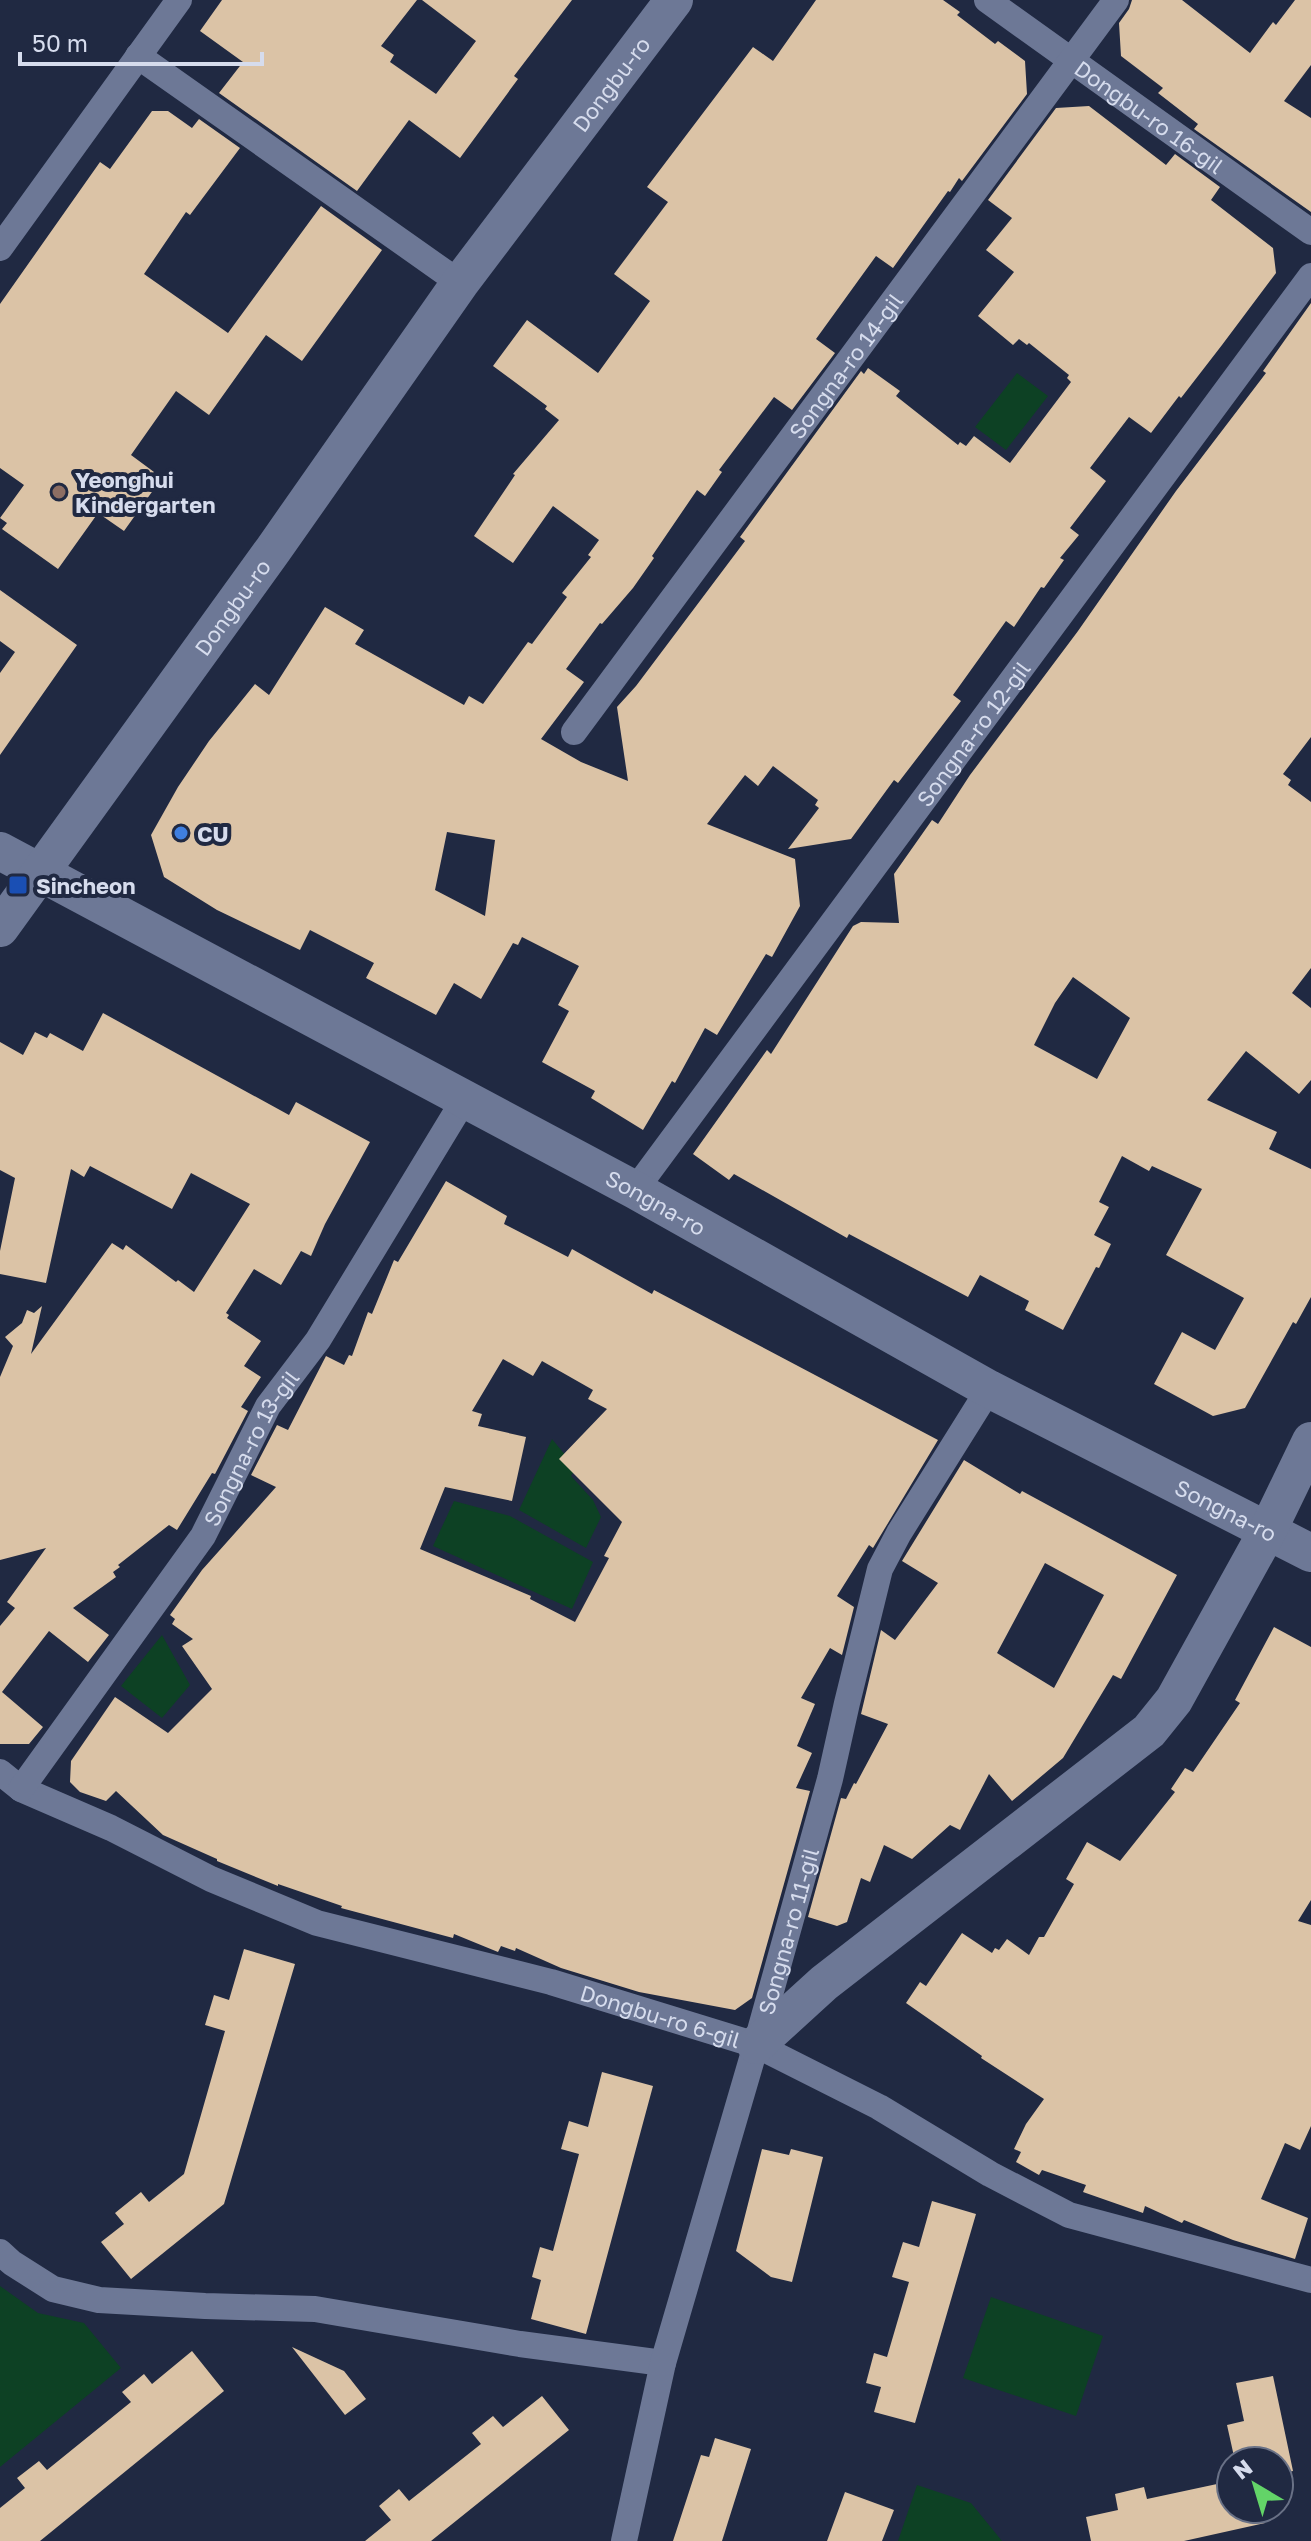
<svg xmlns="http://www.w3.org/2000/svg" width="1311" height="2541" viewBox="0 0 1311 2541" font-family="'Golos Text',sans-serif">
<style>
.green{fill:#0d4124}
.building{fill:#dbc3a6;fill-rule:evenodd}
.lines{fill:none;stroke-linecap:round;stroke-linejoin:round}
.street{stroke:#6d7896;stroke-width:26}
.secondary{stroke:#6d7896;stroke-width:38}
.education-dot{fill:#8d6e63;stroke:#202942;stroke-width:3}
.shop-dot{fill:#3f7fe0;stroke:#202942;stroke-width:3}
.transit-dot{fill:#1a4fb4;stroke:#202942;stroke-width:3}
.labels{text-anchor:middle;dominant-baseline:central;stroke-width:8;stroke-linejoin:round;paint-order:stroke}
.street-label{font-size:22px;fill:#d6dced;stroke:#202942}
.poi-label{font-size:22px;font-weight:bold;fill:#d6dced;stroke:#202942;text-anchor:start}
</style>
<rect width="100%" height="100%" fill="#202942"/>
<path class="green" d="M 1017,373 L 1048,396 L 1006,450 L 975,427 Z
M 552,1439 L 576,1468 L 571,1476 L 593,1500 L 601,1517 L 586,1548 L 519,1510 Z
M 454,1501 L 510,1516 L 593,1562 L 572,1609 L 433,1546 Z
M 162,1635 L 190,1685 L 162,1718 L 121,1686 Z
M 0,2286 L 38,2313 L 84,2323 L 121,2368 L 0,2467 Z
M 991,2297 L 1103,2336 L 1076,2416 L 963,2378 Z
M 917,2485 L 971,2503 L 1002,2541 L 898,2541 Z"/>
<path class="building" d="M 222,0 L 417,0 L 381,46 L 394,55 L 390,62 L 436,94 L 476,41 L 422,0 L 572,0 L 514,76 L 518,79 L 460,158 L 409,120 L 357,191 L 219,93 L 243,62 L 200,31 Z
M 816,0 L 943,0 L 960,12 L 957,15 L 995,44 L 998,41 L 1025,61 L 1027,94 L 962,181 L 959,178 L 950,192 L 948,191 L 893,268 L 876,256 L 816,339 L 835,353 L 792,410 L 774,397 L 719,470 L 722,472 L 705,496 L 697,490 L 652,556 L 654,558 L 633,588 L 602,624 L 600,623 L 566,669 L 584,682 L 541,739 L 581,762 L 628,781 L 617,707 L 636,686 L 745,541 L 740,537 L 861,371 L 864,374 L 868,368 L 900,391 L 896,396 L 958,445 L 960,442 L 966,446 L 974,436 L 1010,463 L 1071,382 L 1067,378 L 1069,375 L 1029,343 L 1027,345 L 1019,339 L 1013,345 L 978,316 L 1014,272 L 986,250 L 1012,218 L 988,200 L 1056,108 L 1089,106 L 1166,165 L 1175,154 L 1220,187 L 1211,200 L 1273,248 L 1276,273 L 1222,345 L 1181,398 L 1179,396 L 1151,433 L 1129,417 L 1090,468 L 1106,481 L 1070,528 L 1079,535 L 1060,558 L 1064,560 L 1044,588 L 1041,587 L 1014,627 L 1006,621 L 953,695 L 961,701 L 898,783 L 894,780 L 851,839 L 788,849 L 819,808 L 815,805 L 818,800 L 773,766 L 758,786 L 745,775 L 707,824 L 795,859 L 800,906 L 772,957 L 766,954 L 717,1035 L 705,1028 L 675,1083 L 672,1081 L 643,1130 L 591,1098 L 595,1091 L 542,1062 L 569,1011 L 558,1005 L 579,966 L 522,937 L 518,945 L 513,943 L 481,999 L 454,983 L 436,1015 L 366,978 L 374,963 L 310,930 L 300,950 L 217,910 L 164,877 L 151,835 L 178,787 L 209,741 L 255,684 L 269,695 L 325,607 L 364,630 L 355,644 L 464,705 L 469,696 L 483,704 L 528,642 L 532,644 L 567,597 L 562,593 L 591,557 L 588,555 L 599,540 L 553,506 L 513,563 L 474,536 L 515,475 L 513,474 L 559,420 L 545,409 L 547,406 L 493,366 L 527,320 L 598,373 L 650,301 L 614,274 L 668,202 L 647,187 L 753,47 L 773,61 ZM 447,832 L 495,840 L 485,916 L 435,890 Z
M 1132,0 L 1182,0 L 1250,53 L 1273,22 L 1276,25 L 1295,0 L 1311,0 L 1311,65 L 1284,101 L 1311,118 L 1311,212 L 1194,129 L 1198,124 L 1158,93 L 1163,88 L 1121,56 L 1119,23 L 1129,9 Z
M 152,111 L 168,111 L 192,128 L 199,119 L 240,148 L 190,215 L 186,212 L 144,274 L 228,333 L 321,206 L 382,250 L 302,361 L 266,335 L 209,415 L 176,391 L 131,455 L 154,472 L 146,483 L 154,489 L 124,531 L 98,513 L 58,569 L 2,529 L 7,523 L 0,518 L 24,485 L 0,468 L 0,304 L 100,162 L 110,169 Z
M 1311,303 L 1311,737 L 1283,774 L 1291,780 L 1288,785 L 1311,802 L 1311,968 L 1292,993 L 1311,1008 L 1311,1080 L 1299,1094 L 1246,1051 L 1207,1100 L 1277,1132 L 1269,1149 L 1311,1169 L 1311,1297 L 1296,1324 L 1293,1322 L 1245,1408 L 1213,1416 L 1154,1384 L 1182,1332 L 1215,1350 L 1244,1298 L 1166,1255 L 1202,1189 L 1152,1166 L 1149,1171 L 1122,1156 L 1099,1202 L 1109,1207 L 1094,1235 L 1111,1244 L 1099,1268 L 1096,1267 L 1063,1330 L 1025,1310 L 1029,1301 L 980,1275 L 968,1297 L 849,1234 L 847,1238 L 734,1174 L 729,1180 L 693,1154 L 767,1050 L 771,1054 L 853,926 L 861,922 L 899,923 L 894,874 L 932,820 L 938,824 L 970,775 L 1078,631 L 1176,491 L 1266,373 L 1263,371 ZM 1073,977 L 1130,1018 L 1097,1079 L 1034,1045 L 1055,1003 Z
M 0,590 L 77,645 L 0,755 L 0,673 L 15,652 L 0,641 Z
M 103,1013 L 289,1115 L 296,1102 L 370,1142 L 325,1224 L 311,1256 L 301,1251 L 281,1285 L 254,1269 L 226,1313 L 229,1315 L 227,1318 L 261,1341 L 244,1366 L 261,1377 L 241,1407 L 248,1411 L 215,1474 L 212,1473 L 177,1530 L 169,1525 L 118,1565 L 120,1567 L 113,1572 L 116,1577 L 73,1608 L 109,1635 L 88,1662 L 49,1631 L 2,1692 L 43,1727 L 29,1744 L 0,1744 L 0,1626 L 15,1608 L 7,1602 L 46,1548 L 0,1560 L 0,1377 L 13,1346 L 5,1337 L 22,1323 L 27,1310 L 34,1313 L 42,1306 L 31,1354 L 112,1243 L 123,1250 L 126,1245 L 176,1282 L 178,1280 L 194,1292 L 250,1204 L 191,1173 L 172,1209 L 90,1166 L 84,1177 L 71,1169 L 46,1283 L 0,1274 L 0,1251 L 15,1178 L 0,1170 L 0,1042 L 23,1055 L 35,1032 L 47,1038 L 50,1033 L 83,1051 Z
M 446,1181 L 507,1216 L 504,1224 L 568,1257 L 572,1249 L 652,1294 L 654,1290 L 938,1440 L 873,1548 L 869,1545 L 837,1596 L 854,1607 L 842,1655 L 830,1648 L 801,1698 L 815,1704 L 797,1746 L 812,1753 L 796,1788 L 810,1791 L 752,1998 L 735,2010 L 639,1992 L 561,1968 L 516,1948 L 515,1951 L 501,1946 L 498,1952 L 454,1934 L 453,1938 L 341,1908 L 342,1906 L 278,1884 L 278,1886 L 217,1861 L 217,1859 L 163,1835 L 116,1791 L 106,1801 L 80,1792 L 70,1782 L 71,1761 L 115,1697 L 168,1733 L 212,1689 L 182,1646 L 193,1639 L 172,1624 L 175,1619 L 170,1615 L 202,1570 L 276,1487 L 251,1475 L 277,1425 L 288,1430 L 326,1356 L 344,1365 L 349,1355 L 352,1356 L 368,1312 L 372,1314 L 394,1260 L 398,1262 ZM 503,1359 L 533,1376 L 542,1361 L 593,1390 L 588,1399 L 607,1409 L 559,1459 L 622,1522 L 604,1556 L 609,1558 L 575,1622 L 530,1599 L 531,1596 L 420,1549 L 445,1487 L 512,1501 L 526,1437 L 478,1426 L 482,1414 L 472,1411 Z
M 964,1460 L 1020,1494 L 1022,1491 L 1177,1575 L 1121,1679 L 1113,1675 L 1063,1758 L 1012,1801 L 989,1774 L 960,1830 L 950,1825 L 912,1859 L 884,1845 L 870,1882 L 861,1878 L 847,1922 L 837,1926 L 808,1917 L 841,1798 L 846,1799 L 854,1783 L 856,1784 L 888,1724 L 861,1714 L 881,1630 L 895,1640 L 938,1583 L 902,1561 ZM 1045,1563 L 1104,1595 L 1054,1688 L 997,1653 Z
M 1274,1627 L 1311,1647 L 1311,1900 L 1298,1921 L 1311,1925 L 1311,2126 L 1300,2150 L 1285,2143 L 1261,2199 L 1308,2218 L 1295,2259 L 1233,2240 L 1184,2220 L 1182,2223 L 1145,2206 L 1143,2213 L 1083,2192 L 1086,2185 L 1042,2170 L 1039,2175 L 1016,2162 L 1021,2152 L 1014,2149 L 1026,2124 L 1044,2099 L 981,2058 L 982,2056 L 906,2003 L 920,1982 L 926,1986 L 962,1933 L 992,1953 L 995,1948 L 999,1950 L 1007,1939 L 1029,1955 L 1039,1937 L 1044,1937 L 1074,1884 L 1066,1879 L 1087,1842 L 1120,1861 L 1175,1792 L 1171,1789 L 1185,1768 L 1193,1772 L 1240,1703 L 1235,1700 Z
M 244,1949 L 295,1964 L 224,2204 L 131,2279 L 101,2242 L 124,2224 L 115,2213 L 141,2192 L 149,2202 L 184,2174 L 225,2031 L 205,2025 L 214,1995 L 229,2000 Z
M 602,2072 L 653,2086 L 586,2334 L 531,2319 L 541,2280 L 532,2277 L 540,2247 L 553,2251 L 579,2154 L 561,2149 L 569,2121 L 588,2127 Z
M 762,2149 L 789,2155 L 791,2149 L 823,2157 L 792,2282 L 771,2277 L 736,2251 Z
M 932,2201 L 976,2214 L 915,2423 L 874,2412 L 881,2387 L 866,2383 L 874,2353 L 887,2357 L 909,2282 L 892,2277 L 903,2242 L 919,2247 Z
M 292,2347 L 344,2371 L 366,2399 L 345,2415 Z
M 192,2351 L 224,2391 L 40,2541 L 0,2541 L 0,2508 L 25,2488 L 17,2478 L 39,2461 L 47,2470 L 131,2402 L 122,2392 L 144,2374 L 152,2384 Z
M 1273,2376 L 1293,2471 L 1279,2474 L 1279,2461 L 1235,2461 L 1227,2425 L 1244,2421 L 1236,2383 Z
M 542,2396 L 569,2430 L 431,2541 L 365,2541 L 391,2520 L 379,2506 L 399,2489 L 409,2501 L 481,2444 L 472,2433 L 493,2416 L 503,2427 Z
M 715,2438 L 751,2449 L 722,2541 L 673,2541 L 701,2455 L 709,2457 Z
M 1231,2481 L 1231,2509 L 1262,2509 L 1265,2523 L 1184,2541 L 1091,2541 L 1086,2517 L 1118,2510 L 1115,2494 L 1144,2487 L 1147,2499 Z
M 845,2492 L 894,2510 L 882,2541 L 827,2541 Z"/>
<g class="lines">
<g class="street">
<path id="s1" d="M 987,0 L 1311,232"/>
<path d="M 138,56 L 460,283"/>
<path d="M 0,248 L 179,0"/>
<path id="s2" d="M 574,732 L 1116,0"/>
<path id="s3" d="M 635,1190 L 1311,276"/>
<path id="s4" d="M 0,1772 L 21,1789 L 111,1828 L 211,1879 L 317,1923 L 551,1982 L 756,2045 L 879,2107 L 990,2174 L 1069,2215 L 1311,2280"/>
<path id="s5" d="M 21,1789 L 203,1536 L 268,1406 L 318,1340 L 465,1098"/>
<path d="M 0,2252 L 12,2263 L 53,2289 L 99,2300 L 205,2306 L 315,2309 L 520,2344 L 663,2363"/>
<path id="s6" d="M 624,2541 L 663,2363 L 756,2045 L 830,1779 L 847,1703 L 880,1569 L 899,1533 L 989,1389"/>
</g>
<g class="secondary">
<path id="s7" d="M 0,851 L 635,1190 L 989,1389 L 1311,1553"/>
<path id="s8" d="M 0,928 L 273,550 L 460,283 L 674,0"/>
<path d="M 756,2045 L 824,1983 L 1149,1731 L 1174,1700 L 1268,1530 L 1311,1441"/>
</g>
</g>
<circle class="education-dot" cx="59" cy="492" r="8"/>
<circle class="shop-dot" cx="181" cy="833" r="8"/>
<rect class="transit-dot" x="8" y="875" width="20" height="20" rx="4"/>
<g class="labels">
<g class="street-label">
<text stroke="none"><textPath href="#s8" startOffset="1042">Dongbu-ro</textPath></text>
<text stroke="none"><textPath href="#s1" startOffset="200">Dongbu-ro 16-gil</textPath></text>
<text stroke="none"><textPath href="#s2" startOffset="456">Songna-ro 14-gil</textPath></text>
<text stroke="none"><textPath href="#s8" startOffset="396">Dongbu-ro</textPath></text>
<text stroke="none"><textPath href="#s3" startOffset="568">Songna-ro 12-gil</textPath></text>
<text stroke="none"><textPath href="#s7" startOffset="744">Songna-ro</textPath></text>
<text stroke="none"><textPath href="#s5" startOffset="412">Songna-ro 13-gil</textPath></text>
<text stroke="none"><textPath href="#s7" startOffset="1392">Songna-ro</textPath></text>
<text stroke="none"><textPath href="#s6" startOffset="632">Songna-ro 11-gil</textPath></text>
<text stroke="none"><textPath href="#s4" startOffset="708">Dongbu-ro 6-gil</textPath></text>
</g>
<g class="poi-label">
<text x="75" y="479">Yeonghui<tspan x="75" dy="25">Kindergarten</tspan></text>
<text x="197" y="833">CU</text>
<text x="36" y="885">Sincheon</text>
</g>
</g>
<g transform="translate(1255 2485) rotate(322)"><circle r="38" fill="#202942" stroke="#697186" stroke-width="2"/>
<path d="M0-6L14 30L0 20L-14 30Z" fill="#63d468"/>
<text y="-12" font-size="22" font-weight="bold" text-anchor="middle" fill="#d6dced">N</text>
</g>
<path d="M20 52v12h242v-12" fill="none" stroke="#d6dced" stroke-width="4"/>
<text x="32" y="52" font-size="24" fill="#d6dced" stroke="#202942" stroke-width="6" paint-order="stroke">50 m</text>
</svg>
